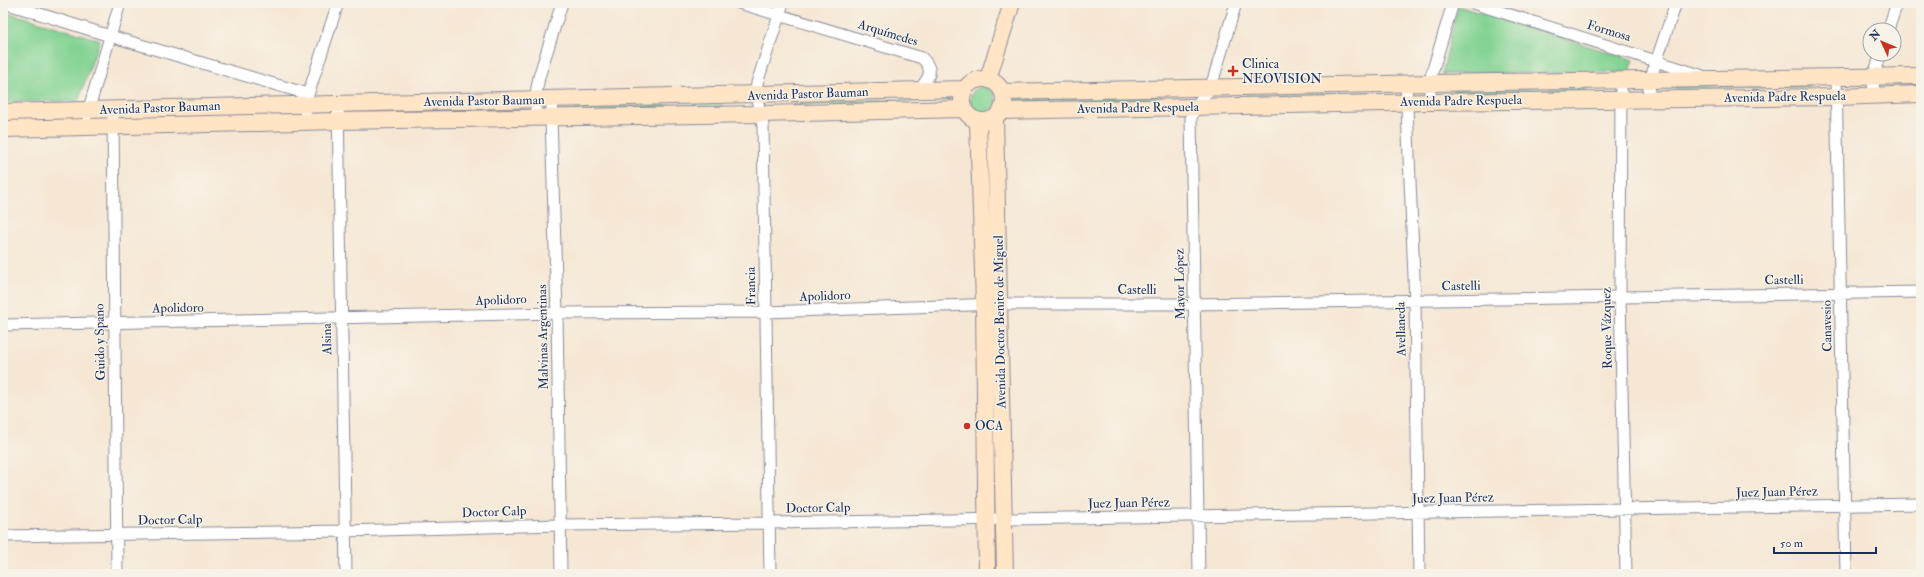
<svg xmlns="http://www.w3.org/2000/svg" width="1924" height="577" viewBox="0 0 1924 577" font-family="'IM FELL Double Pica',serif">
<style>
.green{fill:#83d393;stroke:#4f8178}
.lines{fill:none;stroke-linecap:round;stroke-linejoin:round}
.street-casing{stroke:#888b99;stroke-width:13}
.secondary-casing{stroke:#888b99;stroke-width:18}
.street{stroke:#fff;stroke-width:11}
.secondary{stroke:#ffe4c6;stroke-width:16}
.poi-dot{fill:#c8321e;stroke:#f7f3e8;stroke-width:1.5}
.labels{text-anchor:middle;dominant-baseline:central;stroke-width:3;stroke-linejoin:round;paint-order:stroke}
.street-label{font-size:13px;fill:#1b2f5e;stroke:#f7f3e8}
.poi-label{font-size:13px;fill:#1b2f5e;stroke:#f7f3e8;text-anchor:start}
</style>
<rect width="100%" height="100%" fill="#f7f3e8"/>
<filter id="ink" filterUnits="userSpaceOnUse"><feTurbulence type="fractalNoise" baseFrequency=".025" numOctaves="2"/><feDisplacementMap in="SourceGraphic" scale="8" xChannelSelector="R" yChannelSelector="G"/><feConvolveMatrix kernelMatrix="1 2 1 2 8 2 1 2 1" color-interpolation-filters="sRGB"/></filter>
<filter id="wash" filterUnits="userSpaceOnUse"><feTurbulence type="fractalNoise" baseFrequency=".012" numOctaves="4" result="noise"/><feDisplacementMap in="SourceGraphic" scale="16" xChannelSelector="R" yChannelSelector="G"/><feGaussianBlur stdDeviation="0.9" result="paint"/><feColorMatrix in="noise" values="0 0 0 0 0 0 0 0 0 0 0 0 0 0 0 0 0 1.4 0 .05"/><feComposite in="paint" operator="in"/></filter>
<g filter="url(#wash)">
<rect width="100%" height="100%" fill="#f6e7d4"/>
<path class="green" d="M 1458,6 L 1634,60 L 1629,72 L 1442,74 Z
M 3,11 L 100,40 L 78,101 L 3,102 Z
M 1810,84 L 1810,87 L 1650,89 L 1650,87 Z
M970 100a13 13 0 1 1 26 0a13 13 0 1 1-26 0Z
M 1586,88 L 1586,91 L 1453,93 L 1453,90 Z
M 1378,93 L 1378,96 L 1246,99 L 1246,95 Z
M 1161,96 L 1162,99 L 1014,102 L 1015,99 Z
M 950,98 L 950,100 L 792,106 L 793,103 Z
M 722,104 L 722,108 L 575,112 L 576,108 Z"/>
</g>
<g filter="url(#ink)">
<g class="lines">
<defs>
<path id="street" d="M 5,3 L 110,36 L 308,94
M 739,3 L 922,58 C 935,71 929,78 918,91
M 1473,3 L 1703,76
M 1888,30 L 1897,3
M 1836,78 L 1846,574
M 1621,81 L 1620,297 L 1626,574
M 1406,84 L 1415,301 L 1419,574
M 1874,96 L 1873,77 L 1881,54
M 1648,98 L 1650,80 L 1676,3
M 553,99 L 551,117 L 557,313 L 561,574
M 1431,102 L 1429,83 L 1453,3
M 338,104 L 346,574
M 113,110 L 117,574
M 87,115 L 120,3
M 537,118 L 535,99 L 539,77 L 562,3
M 306,122 L 305,104 L 338,3
M 3,325 L 557,313 L 765,312 L 1000,304 L 1194,304 L 1921,292
M 3,536 L 345,531 L 559,525 L 769,523 L 1921,504
M 770,574 L 763,126 L 756,95 L 757,83 L 783,3
M 1199,574 L 1191,118 L 1195,107 L 1211,87 L 1236,3"/>
<path id="secondary" d="M962 100a21 21 0 1 1 42 0a21 21 0 1 1-42 0Z
M 988,79 L 1012,3
M 1003,92 L 1429,83 L 1921,76
M 1002,111 L 1431,102 L 1837,97 L 1921,94
M 3,112 L 964,89
M 995,117 L 1005,574
M 978,121 L 984,304 L 987,574
M 3,129 L 338,121 L 761,114 L 963,109"/>
</defs>
<use href="#street" class="street-casing"/>
<use href="#secondary" class="secondary-casing"/>
<use href="#street" class="street"/>
<use href="#secondary" class="secondary"/>
</g>
</g>
<g class="poi-dot">
<path d="M1231 65h4v4h4v4h-4v4h-4v-4h-4v-4h4z"/>
<circle cx="967" cy="426" r="4"/>
</g>
<g class="labels">
<g class="street-label">
<text transform="translate(1609 31) rotate(17)">Formosa</text>
<text transform="translate(888 33) rotate(17)">Arquímedes</text>
<text transform="translate(808 94) rotate(-2)">Avenida Pastor Bauman</text>
<text transform="translate(1785 97) rotate(-1)">Avenida Padre Respuela</text>
<text transform="translate(484 101) rotate(-1)">Avenida Pastor Bauman</text>
<text transform="translate(1461 101) rotate(-1)">Avenida Padre Respuela</text>
<text transform="translate(160 108) rotate(-2)">Avenida Pastor Bauman</text>
<text transform="translate(1138 108) rotate(-1)">Avenida Padre Respuela</text>
<text transform="translate(1784 280) rotate(-1)">Castelli</text>
<text transform="translate(1180 284) rotate(-91)">Mayor López</text>
<text transform="translate(751 286) rotate(-91)">Francia</text>
<text transform="translate(1461 286) rotate(-1)">Castelli</text>
<text x="1137" y="290">Castelli</text>
<text transform="translate(825 296) rotate(-2)">Apolidoro</text>
<text transform="translate(501 300) rotate(-2)">Apolidoro</text>
<text transform="translate(178 308) rotate(-1)">Apolidoro</text>
<text transform="translate(1000 322) rotate(-91)">Avenida Doctor Benito de Miguel</text>
<text transform="translate(1827 326) rotate(-91)">Canavesio</text>
<text transform="translate(1607 328) rotate(-91)">Roque Vázquez</text>
<text transform="translate(1401 329) rotate(-91)">Avellaneda</text>
<text transform="translate(543 337) rotate(-91)">Malvinas Argentinas</text>
<text transform="translate(327 339) rotate(-91)">Alsina</text>
<text transform="translate(100 342) rotate(-91)">Guido y Spano</text>
<text transform="translate(1777 492) rotate(-1)">Juez Juan Pérez</text>
<text transform="translate(1453 498) rotate(-1)">Juez Juan Pérez</text>
<text transform="translate(1129 503) rotate(-1)">Juez Juan Pérez</text>
<text transform="translate(818 508) rotate(-1)">Doctor Calp</text>
<text transform="translate(494 512) rotate(-2)">Doctor Calp</text>
<text transform="translate(170 520) rotate(-1)">Doctor Calp</text>
</g>
<g class="poi-label">
<text x="1242" y="64">Clinica<tspan x="1242" dy="15">NEOVISION</tspan></text>
<text x="975" y="426">OCA</text>
</g>
</g>
<rect width="1924" height="577" fill="none" stroke="#f7f3e8" stroke-width="16"/>
<g transform="translate(1882 42) rotate(314)"><circle r="19" fill="#f7f3e8" stroke="#9fa5b1"/>
<path d="M0-3L7 15L0 10L-7 15Z" fill="#c8321e"/>
<text y="-6" font-size="11" font-weight="bold" text-anchor="middle" fill="#1b2f5e">N</text>
</g>
<path d="M1774 547v6h102v-6" fill="none" stroke="#1b2f5e" stroke-width="2"/>
<text x="1780" y="547" font-size="12" fill="#1b2f5e" stroke="#f7f3e8" stroke-width="3" paint-order="stroke">50 m</text>
</svg>
